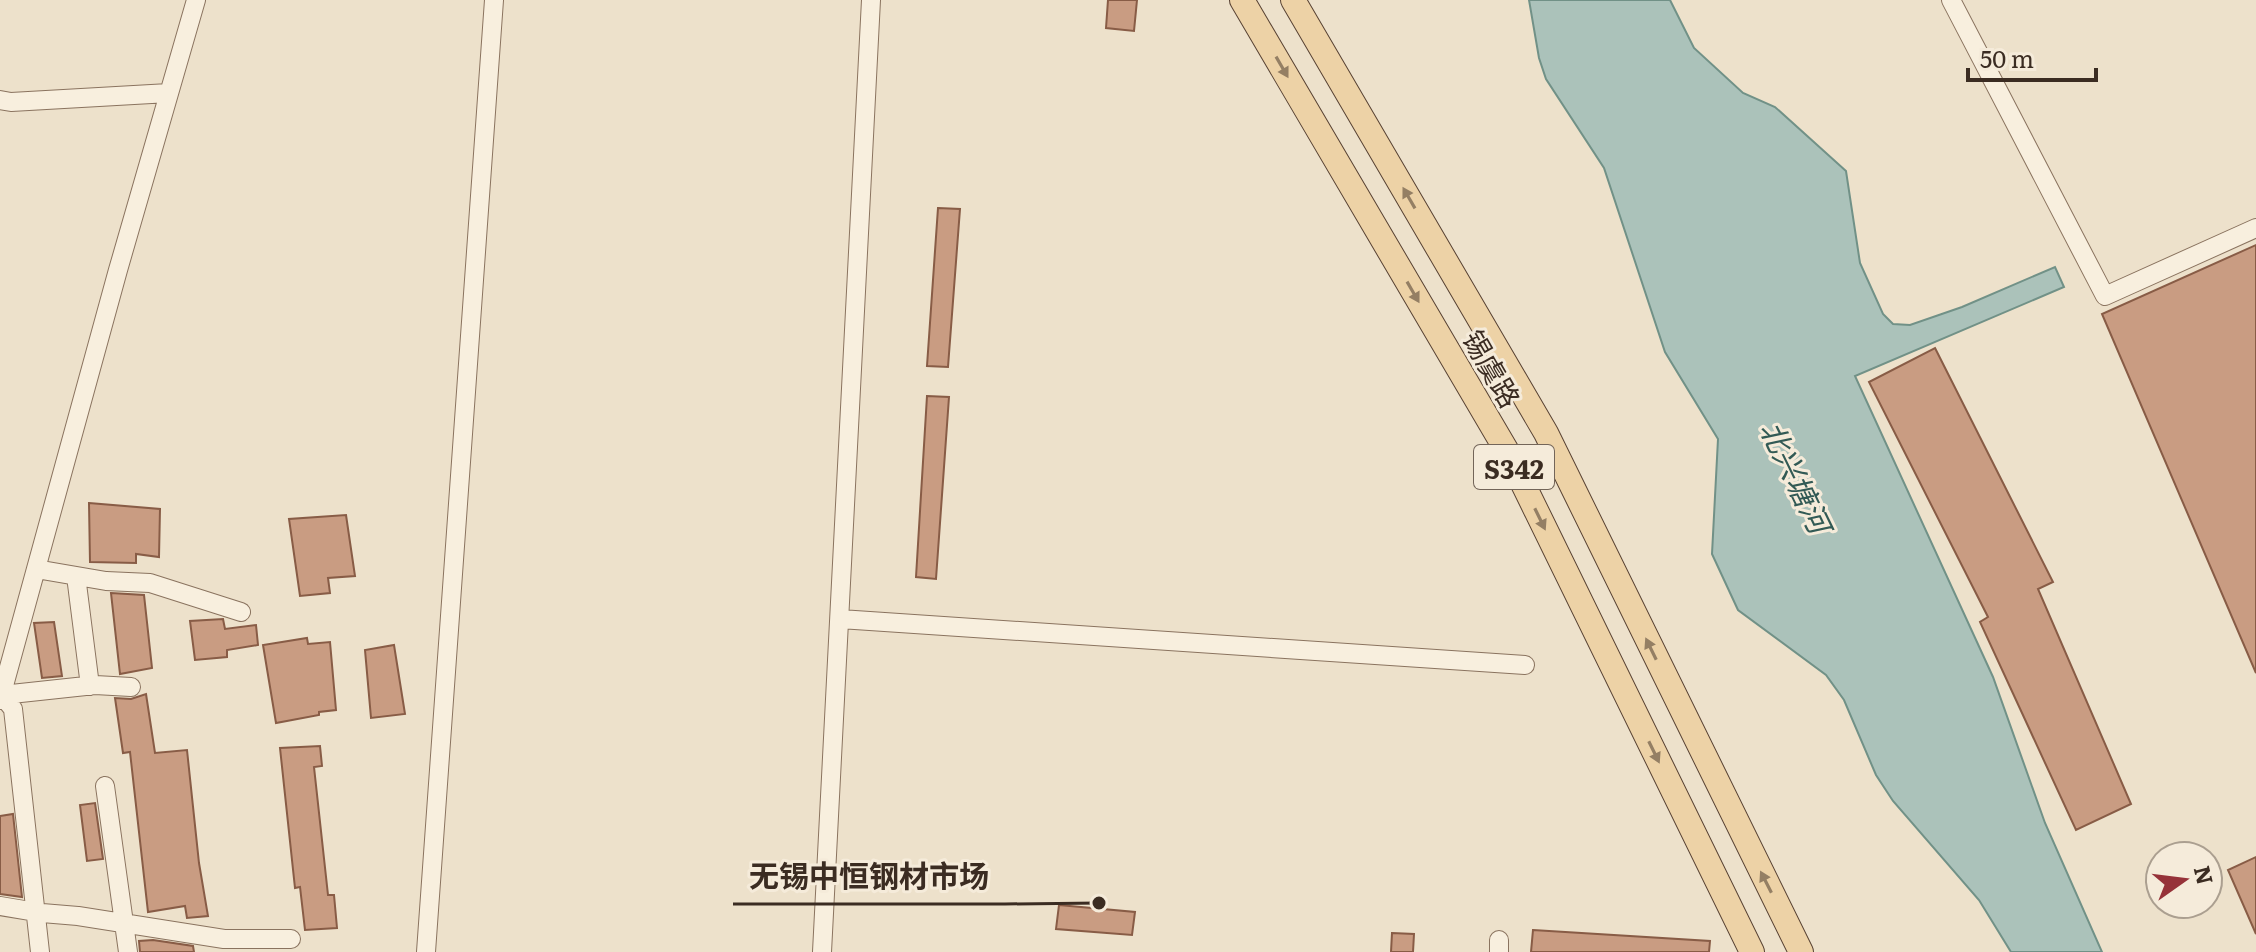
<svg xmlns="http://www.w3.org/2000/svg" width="2256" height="952" viewBox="0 0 2256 952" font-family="Literata,'Noto Sans SC',serif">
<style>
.water{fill:#abc2ba;stroke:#719187;stroke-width:2}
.building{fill:#c99c82;stroke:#885c46;stroke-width:2}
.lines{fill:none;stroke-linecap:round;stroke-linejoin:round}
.minor-casing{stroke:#8a735f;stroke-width:20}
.major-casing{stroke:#584233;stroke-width:26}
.minor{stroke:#f8efde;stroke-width:18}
.major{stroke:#edd2a6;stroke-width:24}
.oneway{fill:#947f64}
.labels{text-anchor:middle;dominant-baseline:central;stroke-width:6;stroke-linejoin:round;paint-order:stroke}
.shield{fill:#f5ebda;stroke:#736559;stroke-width:2}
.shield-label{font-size:26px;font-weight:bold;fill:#3b2c22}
.street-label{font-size:28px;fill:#3b2c22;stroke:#f5ebda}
.water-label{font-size:30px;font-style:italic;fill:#325a55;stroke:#f5ebda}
.leader{fill:none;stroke:#3b2c22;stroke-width:3}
.callout-dot{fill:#3b2c22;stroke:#f5ebda;stroke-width:3}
.callout-label{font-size:30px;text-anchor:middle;font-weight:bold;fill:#3b2c22;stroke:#f5ebda;stroke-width:6;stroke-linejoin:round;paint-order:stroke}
</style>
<rect width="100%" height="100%" fill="#ede1cb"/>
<path class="water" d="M 1529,0 L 1670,0 L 1694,48 L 1743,93 L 1775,107 L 1846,171 L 1860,263 L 1883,314 L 1893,324 L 1910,325 L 1962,307 L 2055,267 L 2064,287 L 1855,376 L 1993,677 L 2045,823 L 2102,952 L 2011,952 L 1979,900 L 1893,801 L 1876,775 L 1844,700 L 1826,675 L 1738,610 L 1712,554 L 1718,439 L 1665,352 L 1604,168 L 1546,79 L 1539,58 Z"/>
<path class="building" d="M 1108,0 L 1137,0 L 1134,31 L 1106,28 Z
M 938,208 L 960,209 L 948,367 L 927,366 Z
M 2256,245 L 2256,673 L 2102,314 Z
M 1935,348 L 2053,582 L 2038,589 L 2131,804 L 2076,830 L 1980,622 L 1988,617 L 1869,382 Z
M 927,396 L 949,397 L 936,579 L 916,577 Z
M 89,503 L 160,509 L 159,557 L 136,554 L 136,563 L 90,562 Z
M 346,515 L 355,576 L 328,578 L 330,593 L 300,596 L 289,519 Z
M 111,593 L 144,595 L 152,668 L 120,674 Z
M 223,619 L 225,629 L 256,625 L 258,645 L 227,650 L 227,657 L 195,660 L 190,621 Z
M 54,622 L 62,676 L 42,678 L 34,623 Z
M 307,638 L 308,644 L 330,642 L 336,710 L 319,712 L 319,715 L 276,723 L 263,645 Z
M 394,645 L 405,714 L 371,718 L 365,650 Z
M 146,694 L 155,753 L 187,750 L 199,863 L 208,916 L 187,918 L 185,906 L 148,912 L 130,752 L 123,753 L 115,698 L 131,699 Z
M 320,746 L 322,766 L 314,767 L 328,895 L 334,895 L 337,928 L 305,930 L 300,887 L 295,888 L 280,748 Z
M 95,803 L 103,859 L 87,861 L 80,805 Z
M 13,814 L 22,897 L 0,894 L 0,816 Z
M 2256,857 L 2256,934 L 2228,870 Z
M 1059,905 L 1135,912 L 1132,935 L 1056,929 Z
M 1533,930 L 1710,941 L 1709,952 L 1531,952 Z
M 1392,933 L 1414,934 L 1413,952 L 1391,952 Z
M 153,940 L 193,946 L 194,952 L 140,952 L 139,941 Z"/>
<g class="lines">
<defs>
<path id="minor" d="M 1951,0 L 2105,296 L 2256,228
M 0,100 L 11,102 L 169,93
M 36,569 L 106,581 L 150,583 L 241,612
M 76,576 L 90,686
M 840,619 L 1525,665
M 2,695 L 13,709 L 40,952
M 2,695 L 95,685 L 131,687
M 0,700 L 118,270 L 196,0
M 105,786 L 128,952
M 0,906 L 42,913 L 78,916 L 224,939 L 291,939
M 426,952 L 494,0
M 822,952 L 871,0
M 1499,952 L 1499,940"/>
<path id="major" d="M 1242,0 L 1508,453 L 1752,952
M 1293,0 L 1546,433 L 1801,952"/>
</defs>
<use href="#minor" class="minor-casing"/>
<use href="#major" class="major-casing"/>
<use href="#minor" class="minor"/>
<use href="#major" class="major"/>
</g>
<defs><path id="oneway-solid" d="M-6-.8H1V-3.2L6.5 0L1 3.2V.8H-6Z" transform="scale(2)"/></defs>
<g class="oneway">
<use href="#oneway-solid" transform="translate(1282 67) rotate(60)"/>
<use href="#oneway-solid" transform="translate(1409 198) rotate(-120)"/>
<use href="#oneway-solid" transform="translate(1413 292) rotate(60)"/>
<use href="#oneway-solid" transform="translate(1540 519) rotate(64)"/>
<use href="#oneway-solid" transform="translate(1651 649) rotate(-116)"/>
<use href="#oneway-solid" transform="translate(1654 752) rotate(64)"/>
<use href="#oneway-solid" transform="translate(1766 882) rotate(-117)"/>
</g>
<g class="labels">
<rect class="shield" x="1474" y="445" width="80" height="44" rx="6"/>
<g class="shield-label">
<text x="1514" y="467">S342</text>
</g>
<g class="street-label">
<text transform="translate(1493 368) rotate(60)">锡虞路</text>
</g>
<g class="water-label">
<text transform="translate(1797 476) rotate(64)">北兴塘河</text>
</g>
</g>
<path class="leader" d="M1099 903L1005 904H733"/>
<circle class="callout-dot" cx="1099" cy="903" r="8"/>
<g class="callout-label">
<text x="869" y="887">无锡中恒钢材市场</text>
</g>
<g transform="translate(2184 880) rotate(76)"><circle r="38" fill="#f5ebda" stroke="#ab9f90" stroke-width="2"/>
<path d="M0-6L14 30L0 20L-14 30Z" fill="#963239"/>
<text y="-12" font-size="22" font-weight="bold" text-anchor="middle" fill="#3b2c22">N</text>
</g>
<path d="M1968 68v12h128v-12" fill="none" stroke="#3b2c22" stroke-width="4"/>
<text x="1980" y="68" font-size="24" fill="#3b2c22" stroke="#f5ebda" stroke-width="6" paint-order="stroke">50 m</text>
</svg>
